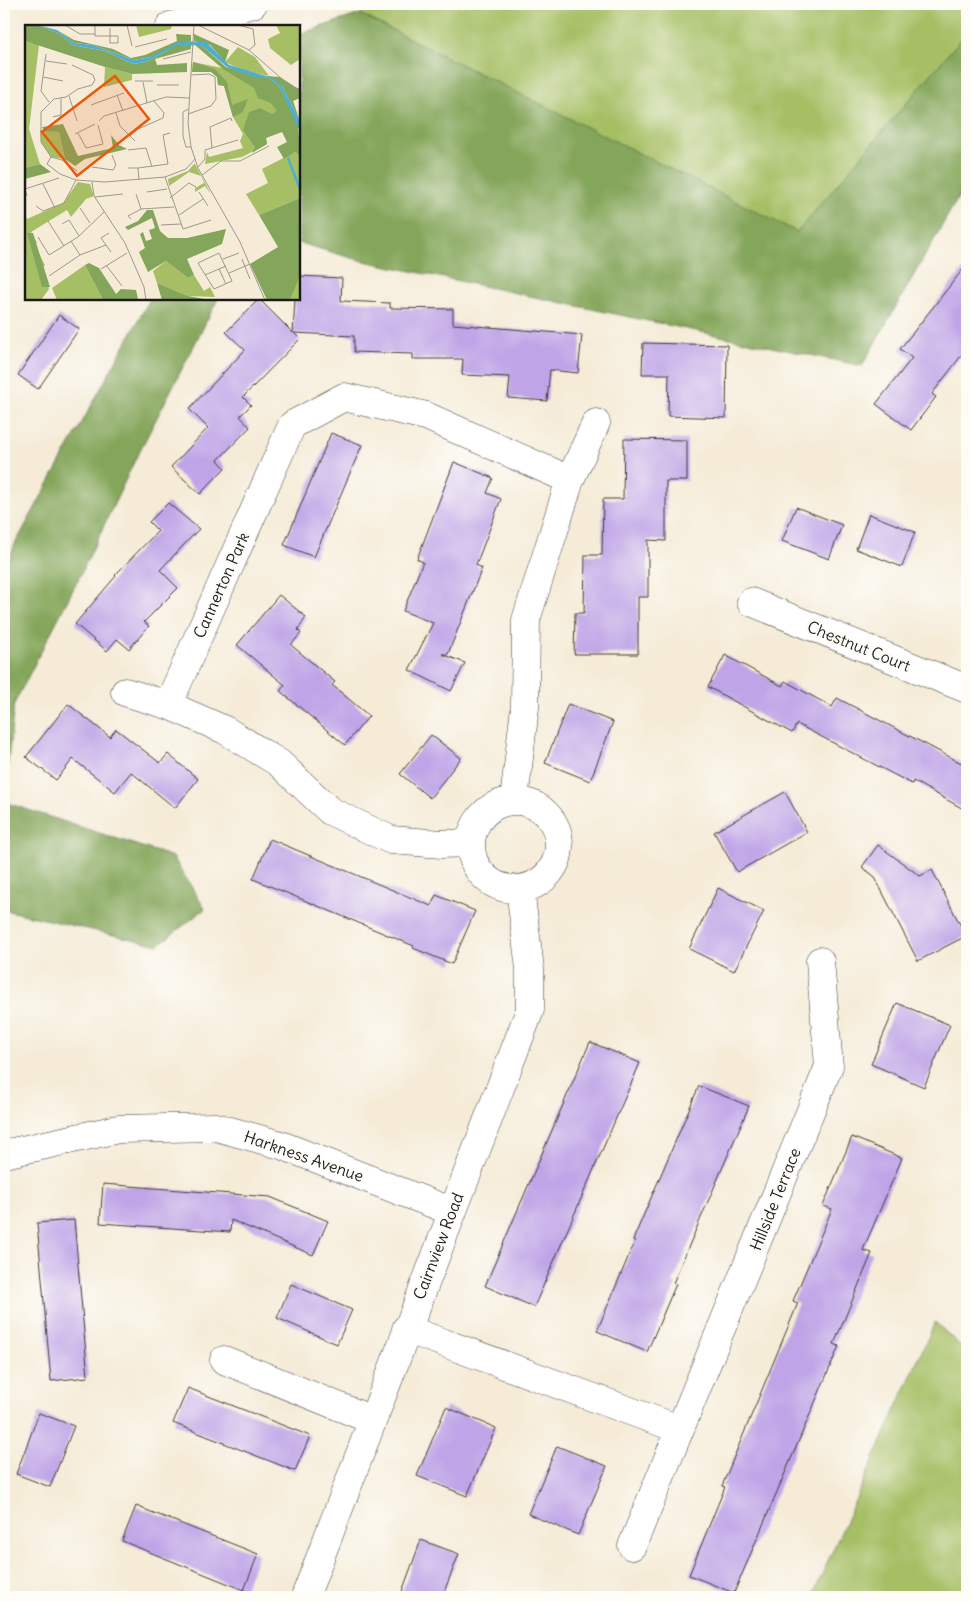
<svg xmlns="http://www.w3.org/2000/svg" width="971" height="1601" viewBox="0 0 971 1601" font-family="Delius,sans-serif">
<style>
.green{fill:#a6bf65;stroke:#616e40}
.forest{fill:#84a65a;stroke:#50613b}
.building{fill:#bfa4e7}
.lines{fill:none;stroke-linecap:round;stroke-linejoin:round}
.street-casing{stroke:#3d3b38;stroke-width:29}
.street{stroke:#fff;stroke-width:28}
.labels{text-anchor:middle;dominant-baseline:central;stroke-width:4.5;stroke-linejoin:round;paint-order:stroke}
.street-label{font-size:16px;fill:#1c1c1c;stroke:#fdfcf7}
.inset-river{fill:none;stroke:#4faecd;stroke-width:2.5}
.inset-road{fill:none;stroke:#9e988c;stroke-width:1}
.view{fill:#e8590c;fill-opacity:0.15;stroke:#e8590c;stroke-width:2.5}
.inset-edge{fill:none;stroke:#1c1c1c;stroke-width:2.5}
</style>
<rect width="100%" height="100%" fill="#fdfcf7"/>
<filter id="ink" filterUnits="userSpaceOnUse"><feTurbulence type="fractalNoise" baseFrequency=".02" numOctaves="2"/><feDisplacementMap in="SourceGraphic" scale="10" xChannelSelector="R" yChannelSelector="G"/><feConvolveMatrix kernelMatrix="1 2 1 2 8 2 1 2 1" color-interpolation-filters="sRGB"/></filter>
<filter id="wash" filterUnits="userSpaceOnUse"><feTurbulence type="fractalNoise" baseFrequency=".0096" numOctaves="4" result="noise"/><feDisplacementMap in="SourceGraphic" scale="20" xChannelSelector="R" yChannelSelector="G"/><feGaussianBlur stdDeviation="1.12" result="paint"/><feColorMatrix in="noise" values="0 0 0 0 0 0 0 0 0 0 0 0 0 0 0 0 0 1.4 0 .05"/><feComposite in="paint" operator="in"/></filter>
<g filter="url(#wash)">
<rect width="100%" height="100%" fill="#f5ebd7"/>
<path class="green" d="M 372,4 L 967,4 L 967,32 L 798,233 L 360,14 Z
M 935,1322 L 967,1352 L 967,1597 L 812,1597 Z"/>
<path class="forest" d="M 360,14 L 797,232 L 967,32 L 967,182 L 862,366 L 359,260 L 299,243 L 299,34 Z
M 150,299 L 218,299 L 135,460 L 78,580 L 14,704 L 4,802 L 173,857 L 205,909 L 158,945 L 4,910 L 4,573 L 14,546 Z"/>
<g id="blocks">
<path class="building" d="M 967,264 L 967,348 L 932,394 L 936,397 L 911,430 L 876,404 L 912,358 L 900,349 Z
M 299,276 L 342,278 L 341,301 L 390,303 L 390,308 L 453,309 L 453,324 L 582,335 L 578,373 L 550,370 L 547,401 L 508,398 L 510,377 L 462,375 L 463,359 L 413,359 L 413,354 L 354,352 L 354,336 L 294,333 L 300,339 L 243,397 L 251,405 L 240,416 L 250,427 L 218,460 L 225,468 L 200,494 L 171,467 L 208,428 L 189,409 L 245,350 L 226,332 L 259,299 L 293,333 L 295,299 L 299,299 Z
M 59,315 L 79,329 L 38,389 L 18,375 Z
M 643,343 L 727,345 L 726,418 L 668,416 L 669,374 L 642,374 Z
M 331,433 L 362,445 L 314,557 L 284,545 Z
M 624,439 L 687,440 L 687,481 L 666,481 L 666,541 L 648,540 L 648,597 L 638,597 L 638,654 L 574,654 L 575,613 L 584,613 L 585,555 L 602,555 L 603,499 L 623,499 Z
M 454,462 L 493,478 L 487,493 L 501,499 L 476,565 L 482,568 L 448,654 L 442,654 L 465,663 L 451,691 L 409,670 L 433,623 L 403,611 L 423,562 L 417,559 Z
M 168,503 L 199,529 L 160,570 L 178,588 L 144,622 L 149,626 L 129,649 L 117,639 L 107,651 L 75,624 L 116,576 L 115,575 L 158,531 L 149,522 Z
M 796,507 L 842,525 L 829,559 L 782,541 Z
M 869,514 L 915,532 L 902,567 L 856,549 Z
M 279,595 L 306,617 L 298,630 L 301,633 L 291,645 L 335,682 L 332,685 L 369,716 L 345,745 L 280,691 L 285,685 L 237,645 Z
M 725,655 L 782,686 L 785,681 L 832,707 L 837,698 L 967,766 L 967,811 L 913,781 L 912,784 L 797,724 L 792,733 L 708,687 Z
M 68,704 L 110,737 L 116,729 L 160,763 L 168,754 L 198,779 L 175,808 L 131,772 L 115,792 L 73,759 L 56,780 L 26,757 Z
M 568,704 L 613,722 L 590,781 L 545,763 Z
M 431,735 L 461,758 L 430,798 L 400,774 Z
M 785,792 L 807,832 L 737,872 L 714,832 Z
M 270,839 L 431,906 L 436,895 L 475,911 L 452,964 L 413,948 L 414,946 L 253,879 Z
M 878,845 L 920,876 L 932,870 L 966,936 L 918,961 L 874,876 L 862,867 Z
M 718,888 L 764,911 L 734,971 L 689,949 Z
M 897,1003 L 950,1025 L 924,1087 L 871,1064 Z
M 590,1042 L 640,1063 L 534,1307 L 485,1286 Z
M 699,1086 L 749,1106 L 673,1283 L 676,1284 L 647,1352 L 597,1331 L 635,1241 L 633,1240 Z
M 852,1137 L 902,1158 L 863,1250 L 872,1253 L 834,1344 L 839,1346 L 734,1593 L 689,1575 L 725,1487 L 722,1486 L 798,1303 L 793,1301 L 832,1209 L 823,1206 Z
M 103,1184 L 270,1197 L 328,1221 L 313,1255 L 231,1220 L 230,1232 L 100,1223 Z
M 74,1220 L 88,1377 L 51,1381 L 37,1223 Z
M 291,1284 L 352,1310 L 337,1344 L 277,1318 Z
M 188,1388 L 310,1436 L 295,1471 L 173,1423 Z
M 446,1407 L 496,1428 L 467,1496 L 417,1476 Z
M 39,1413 L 74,1426 L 50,1487 L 16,1474 Z
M 557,1446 L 607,1466 L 578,1535 L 528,1514 Z
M 136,1506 L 258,1554 L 244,1590 L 122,1541 Z
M 421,1540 L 459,1554 L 442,1597 L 400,1597 Z"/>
</g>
</g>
<g filter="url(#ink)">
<use href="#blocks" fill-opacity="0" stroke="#3d3b38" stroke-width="1"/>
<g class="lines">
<defs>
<path id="street" d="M 170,26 L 253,4
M 751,602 L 967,689
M 125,692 L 168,705
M 514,800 L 525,707 L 526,620 L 570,480 L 596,423
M471 845a44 44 0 1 1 88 0a44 44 0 1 1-88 0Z
M 471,843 L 442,844 L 391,840 L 330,811 L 279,763 L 225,730 L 168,705 L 292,425 L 344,397 L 426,416 L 570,480
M 4,1154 L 118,1129 L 216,1127 L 281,1145 L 451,1211
M 406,1329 L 679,1429
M 224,1360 L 372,1420
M 632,1546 L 829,1066 L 820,961
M 305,1597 L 530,1010 L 530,969 L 520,889"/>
</defs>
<use href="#street" class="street-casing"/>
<use href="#street" class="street"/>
</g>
</g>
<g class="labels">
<g class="street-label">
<text transform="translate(221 585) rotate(-66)">Cannerton Park</text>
<text transform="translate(859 646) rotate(22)">Chestnut Court</text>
<text transform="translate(304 1156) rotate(19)">Harkness Avenue</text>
<text transform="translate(775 1199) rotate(-68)">Hillside Terrace</text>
<text transform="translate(438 1246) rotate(-69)">Cairnview Road</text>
</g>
</g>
<g transform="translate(25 25)">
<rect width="275" height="275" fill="#f5ebd7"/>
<path d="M 111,0 L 147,0 L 146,4 L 114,12 ZM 251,0 L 275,1 L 275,34 L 266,40 L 245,23 L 243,14 L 255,8 ZM 0,16 L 14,20 L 4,104 L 15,139 L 0,143 ZM 213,22 L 230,32 L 244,51 L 217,45 L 200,37 ZM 168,37 L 212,46 L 260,72 L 241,113 L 242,119 L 217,132 L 180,139 L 182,127 L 184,132 L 218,123 L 215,116 L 218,109 L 208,92 L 199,61 L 193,60 L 192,52 L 186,46 L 167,47 ZM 80,42 L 107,49 L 107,55 L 79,62 ZM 15,105 L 34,107 L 40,134 L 26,132 L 16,117 ZM 270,127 L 275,131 L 275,173 L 234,190 L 221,169 L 243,158 L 237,144 ZM 169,139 L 170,139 L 186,169 L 180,161 L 170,167 L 170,163 L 179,158 L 176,151 L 164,147 L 144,161 L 143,154 L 163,146 ZM 53,157 L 65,159 L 69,171 L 61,174 L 46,192 L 42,185 L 6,207 L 12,218 L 9,220 L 20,240 L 18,242 L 24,264 L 16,275 L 0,275 L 0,189 L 2,194 L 38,178 ZM 141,236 L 163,253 L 169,250 L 179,266 L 185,262 L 190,272 L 163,271 L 132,258 L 128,246 ZM 60,240 L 78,275 L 32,275 L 27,263 ZM 275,250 L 275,275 L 265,275 L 270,259 Z" fill="#a6bf65"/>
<path d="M 0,0 L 15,1 L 35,9 L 47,20 L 80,26 L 108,39 L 121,37 L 151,21 L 166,19 L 166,24 L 130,34 L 132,40 L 162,38 L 162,47 L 107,49 L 80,42 L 0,16 ZM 32,5 L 49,15 L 88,24 L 106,33 L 120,30 L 152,16 L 151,9 L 166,10 L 166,16 L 125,32 L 109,35 L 68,20 L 49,18 ZM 169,9 L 204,25 L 200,37 L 185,20 L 169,16 ZM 170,20 L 176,20 L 201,42 L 244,53 L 254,61 L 273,99 L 275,131 L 270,127 L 259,134 L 252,122 L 262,117 L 257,107 L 241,113 L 242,119 L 227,128 L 230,122 L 218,105 L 224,87 L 235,83 L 247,89 L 252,86 L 246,78 L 233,73 L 229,63 L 198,44 ZM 168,37 L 190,44 L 202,57 L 207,80 L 223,74 L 218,87 L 208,92 L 199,61 L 193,60 L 192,52 L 186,47 L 167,47 ZM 242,51 L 255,52 L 275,65 L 275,73 L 268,76 L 275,96 L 257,61 ZM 38,99 L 53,131 L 88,123 L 86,110 L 94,120 L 102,124 L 60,134 L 50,141 L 40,134 L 34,107 L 19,106 L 17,102 ZM 15,139 L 26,147 L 0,154 L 0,143 ZM 275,173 L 275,250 L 265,275 L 242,275 L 225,239 L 253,222 L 234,190 ZM 122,185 L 128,185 L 135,206 L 143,213 L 162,213 L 201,204 L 197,219 L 162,234 L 169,250 L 163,253 L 141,236 L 123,247 L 114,227 L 120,223 L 115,209 L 118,207 L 121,216 L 127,214 L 124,205 L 130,203 L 127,193 L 103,205 L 100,202 L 113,196 ZM 2,208 L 8,208 L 25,262 L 17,262 ZM 64,238 L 74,243 L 91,269 L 96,264 L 111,265 L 113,274 L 118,275 L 78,275 L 60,240 ZM 132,258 L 163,271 L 185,275 L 137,275 Z" fill="#84a65a"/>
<path d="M 12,0 L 32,5 L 49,18 L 68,20 L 109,35 L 125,32 L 156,16 L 181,17 L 204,40 L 248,53 L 257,61 L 275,96 L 275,106 L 254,61 L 244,53 L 225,51 L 202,42 L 176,20 L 151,21 L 121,37 L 108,39 L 80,26 L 47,20 L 35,9 Z" fill="#4faecd"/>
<path class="inset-river" d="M 263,133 L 275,164"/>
<path class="inset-road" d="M 40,0 L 55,9 L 70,9M 70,0 L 70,11 L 93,11 L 93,18 L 85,18 L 85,3M 102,0 L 107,21M 169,0 L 163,98 L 166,122 L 173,143 L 215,217 L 240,275M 173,0 L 224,25 L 266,62 L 275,64M 213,0 L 228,4 L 230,20 L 224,25M 110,22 L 142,14M 21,29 L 16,66 L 24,77M 138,34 L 166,27M 21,36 L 42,39M 18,52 L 38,56M 110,56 L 128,56M 118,57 L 122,78M 132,60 L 154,60M 92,70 L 98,86M 44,71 L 52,96M 66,80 L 99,68M 163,84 L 158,87 L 158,111 L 161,122 L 166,122M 91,88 L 95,101 L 110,116M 163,89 L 186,81 L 191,74 L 190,52 L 184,49 L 166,50M 28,92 L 36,90 L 36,73M 74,96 L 79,91 L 141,72 L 164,73M 53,108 L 61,123 L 78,119 L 73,100M 50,109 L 70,99M 105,111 L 113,104 L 138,93 L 139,88 L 129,76M 187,123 L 185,102 L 206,93 L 207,96M 103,125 L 121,123 L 127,142M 26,132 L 22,139 L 35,149 L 51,155 L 80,157 L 140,152 L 161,144 L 170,134M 26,132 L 16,117 L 16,87 L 29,74 L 41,72 L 53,64 L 67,60 L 70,55 L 68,50 L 47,40M 26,132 L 37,135 L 52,146M 67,142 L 88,145 L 91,140 L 87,130M 173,142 L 180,134 L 180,125 L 213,115M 103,143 L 113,143 L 114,155M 113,143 L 143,139 L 138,110 L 145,108M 177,150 L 196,136 L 215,136 L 244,121M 140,152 L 158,204 L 186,195M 67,157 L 69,171 L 100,218 L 119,262 L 121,275M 18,159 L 30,183M 122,167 L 142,164M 174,167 L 183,181M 111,169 L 116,184M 2,171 L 0,164 L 34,153M 70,172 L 98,169M 145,173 L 164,158 L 171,162M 11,181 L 18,186 L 39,178 L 51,155M 55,183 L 65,198M 154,190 L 178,174M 106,194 L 103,191 L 116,184 L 149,182M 23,196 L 39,221M 37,199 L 44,195 L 54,211M 136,200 L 156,199M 84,208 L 76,213 L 86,227M 13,212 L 24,230 L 53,212 L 79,187M 46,216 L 55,230M 194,228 L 207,256 L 189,264 L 173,238 ZM 198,234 L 214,228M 217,234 L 225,254M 81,240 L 97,261M 76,244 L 102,228M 194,244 L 201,259M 204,248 L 225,239M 180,250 L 201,241M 24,251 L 55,230 L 81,220"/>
<path class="view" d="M 90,51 L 124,94 L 52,151 L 17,107 Z"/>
<rect width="275" height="275" class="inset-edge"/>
</g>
<rect width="971" height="1601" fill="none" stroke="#fdfcf7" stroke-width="20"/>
</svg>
